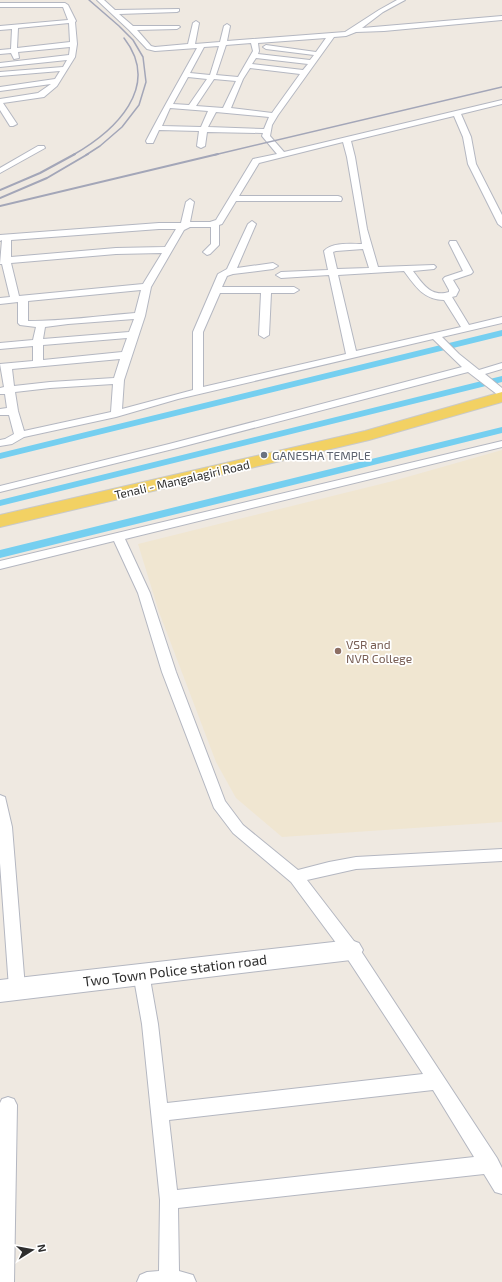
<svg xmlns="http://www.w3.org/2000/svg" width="502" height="1282" viewBox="0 0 502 1282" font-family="'Exo 2',sans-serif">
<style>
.education{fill:#f0e6d1}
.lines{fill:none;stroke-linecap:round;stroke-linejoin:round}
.canal{fill:#75cff0;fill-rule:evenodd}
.street-casing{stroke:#b4b7c1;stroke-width:2}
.secondary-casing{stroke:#b4b7c1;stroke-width:2}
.primary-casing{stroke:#c9c9c9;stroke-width:2}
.street{fill:#fff;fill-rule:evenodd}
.secondary{fill:#fff;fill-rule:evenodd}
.primary{fill:#f2d163;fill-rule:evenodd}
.rail-far1{stroke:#a3a6b8;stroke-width:1.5}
.rail{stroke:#a3a6b8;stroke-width:2}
.worship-dot{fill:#6b7280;stroke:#fff;stroke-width:1.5}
.education-dot{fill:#8d6e63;stroke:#fff;stroke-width:1.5}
.labels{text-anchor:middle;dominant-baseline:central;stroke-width:3.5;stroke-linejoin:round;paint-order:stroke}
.worship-label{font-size:12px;fill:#5b616d;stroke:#fff;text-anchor:start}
.street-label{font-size:12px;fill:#2e2e2e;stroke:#fff}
.education-label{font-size:12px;fill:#785e54;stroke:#fff;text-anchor:start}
.near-street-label{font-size:14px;fill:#2e2e2e;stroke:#fff}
</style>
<rect width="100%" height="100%" fill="#efe9e1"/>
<path class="education" d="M 502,450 L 502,822 L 282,837 L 236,798 L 216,762 L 159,612 L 138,544 L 393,481 Z"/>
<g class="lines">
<path class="canal" d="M 502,330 L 502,336 L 0,459 L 0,453 Z
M 502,376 L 502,382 L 0,506 L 0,500 Z
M 502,427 L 502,433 L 0,558 L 0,550 Z"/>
<defs>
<path id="street" d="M 97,0 L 104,0 L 115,10 L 179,9 L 179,11 L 177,12 L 119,14 L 133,26 L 179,26 L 180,27 L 177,29 L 137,30 L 151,46 L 155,47 L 188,44 L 193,23 L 196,21 L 199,23 L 195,44 L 220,42 L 224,26 L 227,24 L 230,26 L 227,41 L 345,32 L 379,10 L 397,0 L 405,0 L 383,12 L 362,28 L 502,16 L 502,20 L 384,31 L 356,32 L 346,36 L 334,37 L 278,115 L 272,125 L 270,136 L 284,152 L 502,100 L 502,104 L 461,114 L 471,137 L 476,164 L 502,215 L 502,227 L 498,224 L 468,164 L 463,137 L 454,116 L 351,141 L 355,157 L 367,229 L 378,267 L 434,265 L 436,267 L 434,269 L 413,271 C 422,283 431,298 449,292 L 449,290 L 443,279 L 445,277 L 463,271 L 449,243 L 450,241 L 456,241 L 473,272 L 471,274 L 453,280 L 459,290 L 456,296 L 452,297 L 469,325 L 502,317 L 502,323 L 442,337 L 459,354 L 479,370 L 502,363 L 502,369 L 485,374 L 502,388 L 502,396 L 498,395 L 468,372 L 177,448 L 0,492 L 0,486 L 169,444 L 462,367 L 433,339 L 178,399 L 116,417 L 24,437 L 12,444 L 0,446 L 0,440 L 5,439 L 14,434 L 9,415 L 0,415 L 0,409 L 7,408 L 5,394 L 0,394 L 0,388 L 4,387 L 0,364 L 33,361 L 33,346 L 0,349 L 0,343 L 33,340 L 36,327 L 20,325 L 18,323 L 18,302 L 0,304 L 0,298 L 10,297 L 2,264 L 0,264 L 2,240 L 0,241 L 0,235 L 159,223 L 181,223 L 186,202 L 190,199 L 194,202 L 190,222 L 210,222 L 216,220 L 253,159 L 277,154 L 262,136 L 263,133 L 207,132 L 205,146 L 201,148 L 197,146 L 199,131 L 159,130 L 153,143 L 147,143 L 146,141 C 162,110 180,79 197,48 L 155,51 L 147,49 L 129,30 ZM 326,38 L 316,52 L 266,45 L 263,47 L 266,49 L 314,55 L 310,60 L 258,54 L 259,51 L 258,43 ZM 251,43 L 253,51 L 238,77 L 216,75 L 226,45 ZM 219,46 L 210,75 L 190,73 L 204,47 ZM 256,58 L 308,64 L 303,70 L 252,64 ZM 250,68 L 300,74 L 272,113 L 231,108 L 243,79 ZM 188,77 L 207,79 L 189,105 L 173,104 ZM 214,79 L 236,81 L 223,108 L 196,106 ZM 170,108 L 208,111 L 201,127 L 162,126 ZM 216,112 L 269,117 L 264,129 L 208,127 ZM 343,142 L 347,157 L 362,244 C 350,244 332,242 324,251 L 328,270 L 281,272 L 276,275 L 281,278 L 329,275 L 346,354 L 203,387 L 203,332 L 220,293 L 261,293 L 259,335 L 264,338 L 269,335 L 271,293 L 294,293 L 299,290 L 294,287 L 222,287 L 227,276 L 233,274 L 273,269 L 278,266 L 273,263 L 237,268 L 256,224 L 252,221 L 248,224 L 227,269 L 218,274 L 193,332 L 193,390 L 122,409 L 124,380 L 145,316 L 151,287 L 184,230 L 190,227 L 211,227 L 211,244 L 203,252 L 207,255 L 210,254 L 219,245 L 219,225 L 222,224 L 236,201 L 341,201 L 342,199 L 341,197 L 338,196 L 239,196 L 259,163 ZM 159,229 L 176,229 L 165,247 L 116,248 L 11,257 L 11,240 ZM 363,249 L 369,268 L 337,269 L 333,252 L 336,251 ZM 162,253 L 143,284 L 19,296 L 11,263 L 116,254 ZM 404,271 C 415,286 424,300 444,300 L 461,327 L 356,351 L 338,275 ZM 141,290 L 135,313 C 100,316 63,321 28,321 L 28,301 ZM 134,319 L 129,332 L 43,339 L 45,327 L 68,324 ZM 127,338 L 122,352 L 43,360 L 43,345 ZM 120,359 L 114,378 L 50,382 L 14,386 L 12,369 ZM 113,384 L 111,412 L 24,431 L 18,411 L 15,392 L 50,388 Z
M 0,3 L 65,3 L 68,5 L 76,21 L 75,22 L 77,44 L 75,57 L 57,86 L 44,97 L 3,103 L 17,124 L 13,126 L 10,126 L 0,110 L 0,99 L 38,93 L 51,84 L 0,91 L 0,87 L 55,79 L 60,71 L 0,76 L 0,72 L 63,67 L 67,60 L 0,67 L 0,63 L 69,55 L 70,47 L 18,52 L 19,58 L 14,59 L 11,53 L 0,54 L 0,50 L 11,49 L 12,29 L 0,30 L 0,26 L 68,20 L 63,7 L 0,7 ZM 69,23 L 70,42 L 17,48 L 18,28 Z
M 38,146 L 44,146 L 45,148 L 0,173 L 0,168 Z
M 502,441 L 502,447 L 125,539 L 150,593 L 176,672 L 225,801 L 243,825 L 298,870 L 329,862 L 356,857 L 502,849 L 502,861 L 356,869 L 307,880 L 357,945 L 497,1158 L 502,1168 L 502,1194 L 495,1192 L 484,1174 L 178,1208 L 179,1271 L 193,1275 L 196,1282 L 137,1282 L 140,1275 L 147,1272 L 159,1271 L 160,1200 L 142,1024 L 133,973 L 135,968 L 141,966 L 147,968 L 149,973 L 158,1024 L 167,1103 L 423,1074 L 345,955 L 291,882 L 233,833 L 214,808 L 162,672 L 138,593 L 114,541 L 0,569 L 0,561 ZM 433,1090 L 474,1157 L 177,1190 L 169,1120 Z
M 0,795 L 5,797 L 12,827 L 25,988 L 23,993 L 17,995 L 11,993 L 9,988 L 0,863 Z
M 8,1097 L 14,1099 L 17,1105 L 14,1282 L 0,1282 L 0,1103 L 2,1099 Z"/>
<path id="secondary" d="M 351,940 L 359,943 L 363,950 L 359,957 L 351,960 L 0,1002 L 0,980 Z"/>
<path id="primary" d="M 502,392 L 502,402 L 369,440 L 0,527 L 0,515 L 365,431 Z"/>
</defs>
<use href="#street" class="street-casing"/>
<use href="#secondary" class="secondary-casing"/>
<use href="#primary" class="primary-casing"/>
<use href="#street" class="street"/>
<use href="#secondary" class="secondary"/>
<use href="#primary" class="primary"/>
<path class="rail-far1" d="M 73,155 C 115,131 162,87 124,38
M 86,155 L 100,146 L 122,127 L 139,105 L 146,82 L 143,57 L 133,40 L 119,26 L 89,0
M 214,155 L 502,87"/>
<path class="rail" d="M 0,190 L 40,173 L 75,154
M 0,198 L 47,178 L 88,154
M 0,206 L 218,154"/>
</g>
<circle class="worship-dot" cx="264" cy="455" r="4"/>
<circle class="education-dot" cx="338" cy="651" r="4"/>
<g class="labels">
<g class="worship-label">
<text x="272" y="455">GANESHA TEMPLE</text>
</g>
<g class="street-label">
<text transform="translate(182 479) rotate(-13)">Tenali - Mangalagiri Road</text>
</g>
<g class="education-label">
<text x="346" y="644">VSR and<tspan x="346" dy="14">NVR College</tspan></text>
</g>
<g class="near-street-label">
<text transform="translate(175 970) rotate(-7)">Two Town Police station road</text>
</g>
</g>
<g transform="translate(32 1250) rotate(79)" stroke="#ffffff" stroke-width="3" paint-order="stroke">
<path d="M0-3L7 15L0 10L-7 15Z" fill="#2e2e2e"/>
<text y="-6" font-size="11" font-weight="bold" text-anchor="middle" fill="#2e2e2e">N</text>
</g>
</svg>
